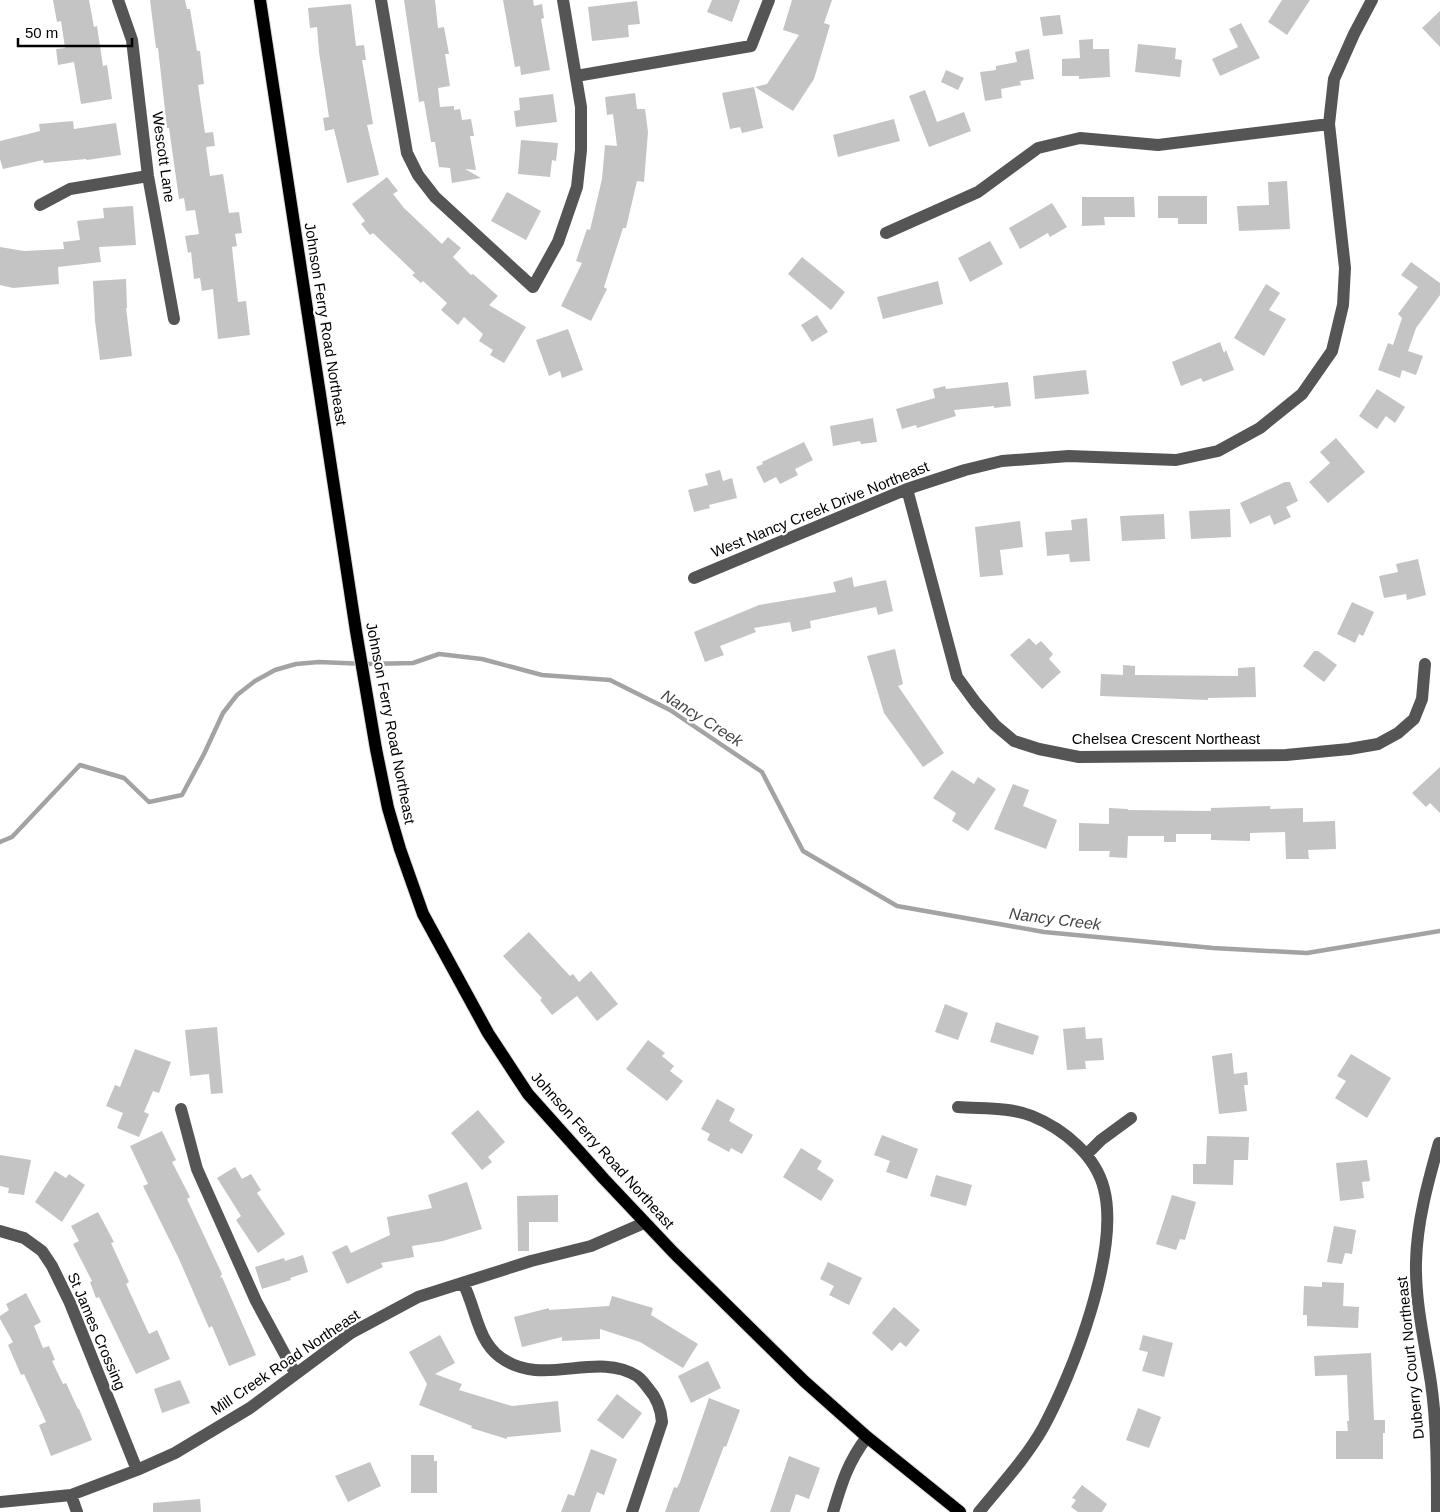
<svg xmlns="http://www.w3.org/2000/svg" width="1440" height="1512" viewBox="0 0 1440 1512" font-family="Helvetica,sans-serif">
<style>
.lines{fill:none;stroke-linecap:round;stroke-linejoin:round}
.stream{stroke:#a3a3a3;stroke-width:4.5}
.building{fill:#c4c4c4}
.major-casing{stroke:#dbdbdb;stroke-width:14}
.minor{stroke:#555;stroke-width:12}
.major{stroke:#000;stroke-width:12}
.labels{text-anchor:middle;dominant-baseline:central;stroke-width:4.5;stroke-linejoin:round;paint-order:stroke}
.street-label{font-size:15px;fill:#000;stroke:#fff}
.water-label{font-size:16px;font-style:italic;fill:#444;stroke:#fff}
</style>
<rect width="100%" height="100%" fill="#fff"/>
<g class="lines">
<path class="stream" d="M 0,842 L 12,837 L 80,765 L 124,778 L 149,802 L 182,795 L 204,754 L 223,713 L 237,695 L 255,681 L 275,670 L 296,664 L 319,662 L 367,664 L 413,663 L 439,654 L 482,659 L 542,675 L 610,680 L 670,710 L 762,772 L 803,851 L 897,906 L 1044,932 L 1213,948 L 1307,953 L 1440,931"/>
</g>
<path class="building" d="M 53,0 L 89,0 L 94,27 L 97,26 L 103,66 L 107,65 L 112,99 L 81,104 L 74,62 L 58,65 L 56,49 L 65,48 L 61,21 L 57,22 Z
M 150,0 L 185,0 L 187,9 L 190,9 L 197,51 L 200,51 L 204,84 L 198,85 L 205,133 L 213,132 L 215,146 L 206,147 L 210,176 L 223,174 L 229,213 L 239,212 L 242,233 L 235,234 L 237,246 L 232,247 L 238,302 L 246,301 L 250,335 L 218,339 L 213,289 L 202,291 L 200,278 L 194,279 L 191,252 L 188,253 L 185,236 L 199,234 L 195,210 L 186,211 L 184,198 L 179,199 L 169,128 L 167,128 L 158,48 L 156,48 Z
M 404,0 L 435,0 L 438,28 L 444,27 L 449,54 L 445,54 L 450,86 L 438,88 L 440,107 L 454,106 L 454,110 L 460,109 L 462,120 L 471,119 L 474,136 L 470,136 L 476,170 L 465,169 L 481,178 L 452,183 L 450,168 L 439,167 L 435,142 L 431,142 L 424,101 L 419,102 Z
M 503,0 L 533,0 L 534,6 L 542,4 L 544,18 L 541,19 L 550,70 L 521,75 L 520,66 L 515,67 Z
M 712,0 L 740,0 L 732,22 L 707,12 Z
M 792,0 L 832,0 L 824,23 L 830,25 L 814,79 L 793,111 L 755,87 L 767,84 L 799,35 L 783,30 Z
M 1282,0 L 1310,0 L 1287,35 L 1268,22 Z
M 637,1 L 640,24 L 628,25 L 629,37 L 592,41 L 588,7 Z
M 351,4 L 356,46 L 364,45 L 366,60 L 362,60 L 373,124 L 367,125 L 379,175 L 347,183 L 334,129 L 325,131 L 323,118 L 329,117 L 319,52 L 317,27 L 310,28 L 308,8 Z
M 1440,11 L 1440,47 L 1422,28 Z
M 1060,15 L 1063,34 L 1043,36 L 1040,17 Z
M 1241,23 L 1260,58 L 1220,76 L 1212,59 L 1238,47 L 1229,29 Z
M 1093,39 L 1093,49 L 1109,49 L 1110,77 L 1079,79 L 1079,76 L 1062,76 L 1062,59 L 1080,58 L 1079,40 Z
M 1138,44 L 1176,48 L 1175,59 L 1182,60 L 1180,77 L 1135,72 Z
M 1029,49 L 1034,79 L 1020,81 L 1021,85 L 1001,89 L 1002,98 L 985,101 L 980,72 L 996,70 L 996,66 L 1017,62 L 1015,52 Z
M 946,70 L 964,78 L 958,90 L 941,82 Z
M 754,87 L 763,128 L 742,133 L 740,127 L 730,129 L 722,93 Z
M 925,90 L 937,122 L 964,112 L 971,131 L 929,147 L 909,96 Z
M 635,93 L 637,109 L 645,109 L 648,132 L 644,182 L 637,181 L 626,228 L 623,228 L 604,287 L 607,289 L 591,321 L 561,306 L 582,263 L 576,261 L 587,229 L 590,230 L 602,179 L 605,145 L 617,146 L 613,114 L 607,115 L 605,97 Z
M 553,94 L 557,122 L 516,127 L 514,111 L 520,110 L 519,98 Z
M 894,119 L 900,141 L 838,157 L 833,135 Z
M 73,121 L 74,129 L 116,123 L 121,155 L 87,160 L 86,159 L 44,163 L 43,160 L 3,169 L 0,159 L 0,141 L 40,131 L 39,124 Z
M 521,140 L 558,143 L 556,161 L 552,160 L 550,177 L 518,174 Z
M 387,177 L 398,191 L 393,194 L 404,208 L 442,244 L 448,237 L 461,248 L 453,257 L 471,275 L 473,274 L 498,296 L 489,305 L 526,327 L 504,363 L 490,355 L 493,350 L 479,341 L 483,334 L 464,317 L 458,325 L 441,310 L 447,303 L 423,281 L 421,283 L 412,275 L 415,273 L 373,233 L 370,235 L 361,224 L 365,221 L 352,204 Z
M 1287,181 L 1290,229 L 1239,231 L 1237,206 L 1269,205 L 1268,182 Z
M 507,192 L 541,211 L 526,240 L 491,221 Z
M 1158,196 L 1207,196 L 1207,224 L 1178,224 L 1178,218 L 1158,218 Z
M 1082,197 L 1134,197 L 1135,217 L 1104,217 L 1105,225 L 1082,226 Z
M 1052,203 L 1067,227 L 1050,237 L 1048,233 L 1020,249 L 1009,228 Z
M 133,206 L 136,245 L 99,247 L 101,262 L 58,267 L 59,284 L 13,288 L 0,285 L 0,247 L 24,251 L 64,249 L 63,242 L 80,240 L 77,221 L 104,218 L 103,208 Z
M 990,241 L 1003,264 L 970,282 L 958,258 Z
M 802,257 L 845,292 L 831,310 L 788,274 Z
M 1411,262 L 1440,283 L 1440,295 L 1416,328 L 1408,351 L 1423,356 L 1416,375 L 1402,370 L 1400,378 L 1378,370 L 1388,343 L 1393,345 L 1402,318 L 1398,314 L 1418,287 L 1401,275 Z
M 126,279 L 127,308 L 126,308 L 132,356 L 100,360 L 95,321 L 93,281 Z
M 938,281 L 943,304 L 883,319 L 877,297 Z
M 1266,284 L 1280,293 L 1269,310 L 1286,319 L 1264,356 L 1234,338 Z
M 817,315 L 828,332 L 812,342 L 801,325 Z
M 568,329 L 583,370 L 562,378 L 560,371 L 549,376 L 536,340 Z
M 1220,342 L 1224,353 L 1226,350 L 1234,370 L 1203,382 L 1201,378 L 1181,386 L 1172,362 Z
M 1086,370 L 1089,394 L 1035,399 L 1033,376 Z
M 1008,382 L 1011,406 L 994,408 L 994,406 L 954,410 L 956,416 L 917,428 L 916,425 L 902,429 L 896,409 L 935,398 L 933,389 L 945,386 L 946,389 Z
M 1377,389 L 1405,407 L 1395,423 L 1386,416 L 1377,429 L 1359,416 Z
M 873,418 L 877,442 L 861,444 L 860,441 L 833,446 L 830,426 Z
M 1336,438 L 1365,472 L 1328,503 L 1309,482 L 1330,463 L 1320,452 Z
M 804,442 L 813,460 L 795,469 L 798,475 L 780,484 L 776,477 L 764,483 L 756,467 L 763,464 L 762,462 Z
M 720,470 L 723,481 L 732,478 L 737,498 L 709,505 L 710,508 L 694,512 L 688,490 L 708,485 L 705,474 Z
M 1285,482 L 1290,482 L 1298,501 L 1286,507 L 1291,517 L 1274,525 L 1270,515 L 1250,524 L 1240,503 Z
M 1230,509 L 1231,537 L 1191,539 L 1189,511 Z
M 1164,514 L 1165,539 L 1122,541 L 1120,516 Z
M 1087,518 L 1090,561 L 1070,562 L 1069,554 L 1047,556 L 1045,532 L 1072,530 L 1071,520 Z
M 1020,521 L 1023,547 L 1000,550 L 1003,575 L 980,577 L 975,527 Z
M 1418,559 L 1426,595 L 1407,600 L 1406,594 L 1384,598 L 1379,576 L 1398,572 L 1396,564 Z
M 852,577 L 854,587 L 886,580 L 893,611 L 878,615 L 876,607 L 810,621 L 811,628 L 792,632 L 790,622 L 754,628 L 756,632 L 720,646 L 724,655 L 705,662 L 694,632 L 759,605 L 836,592 L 833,582 Z
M 1352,602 L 1374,612 L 1363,636 L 1359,634 L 1355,643 L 1337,634 Z
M 1029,638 L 1036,645 L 1041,641 L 1053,654 L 1049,659 L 1061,672 L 1042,689 L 1010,655 Z
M 895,649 L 903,684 L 898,686 L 944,753 L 923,767 L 884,713 L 867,656 Z
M 1314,651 L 1318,651 L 1337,665 L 1324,682 L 1303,666 Z
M 1123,665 L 1135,666 L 1135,675 L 1238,676 L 1238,668 L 1255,667 L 1256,697 L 1208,698 L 1208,700 L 1100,696 L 1101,674 L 1123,675 Z
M 1440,767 L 1440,813 L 1430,803 L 1426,807 L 1412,793 Z
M 952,770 L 974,784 L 978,777 L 996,789 L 968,831 L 952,821 L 956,813 L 933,798 Z
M 1013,784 L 1029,790 L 1023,806 L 1057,820 L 1046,849 L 994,829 Z
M 1270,806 L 1270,809 L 1303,808 L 1303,822 L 1335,821 L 1336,849 L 1308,850 L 1309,859 L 1286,859 L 1285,832 L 1250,833 L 1250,841 L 1211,840 L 1211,834 L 1176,834 L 1176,842 L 1164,842 L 1164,836 L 1128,836 L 1127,858 L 1109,857 L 1110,851 L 1079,851 L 1079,823 L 1109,824 L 1109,808 L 1128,809 L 1128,810 L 1211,811 L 1211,808 Z
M 529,932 L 570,976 L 573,974 L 579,982 L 591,971 L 618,1004 L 597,1021 L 577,996 L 552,1015 L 540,1000 L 542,998 L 503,956 Z
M 945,1004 L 968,1013 L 958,1040 L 935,1032 Z
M 996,1022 L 1039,1036 L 1033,1055 L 990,1042 Z
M 217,1027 L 223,1093 L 211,1094 L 209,1074 L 190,1076 L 185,1030 Z
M 1085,1027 L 1086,1039 L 1102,1038 L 1104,1060 L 1085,1061 L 1086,1069 L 1067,1070 L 1063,1029 Z
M 648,1040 L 665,1053 L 662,1056 L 674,1066 L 670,1071 L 683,1081 L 667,1101 L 626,1069 Z
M 135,1049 L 171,1062 L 159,1093 L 153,1091 L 144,1112 L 149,1114 L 139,1137 L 117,1128 L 123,1113 L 106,1106 L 115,1085 L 120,1087 Z
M 1232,1053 L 1234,1074 L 1247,1072 L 1248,1085 L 1244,1085 L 1247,1111 L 1219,1114 L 1212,1056 Z
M 1351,1054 L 1391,1078 L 1367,1118 L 1335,1098 L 1346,1081 L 1337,1076 Z
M 717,1099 L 735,1109 L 729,1121 L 753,1135 L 742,1154 L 731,1148 L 729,1152 L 707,1140 L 710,1134 L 701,1129 Z
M 478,1110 L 505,1142 L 488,1157 L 492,1162 L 482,1170 L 451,1133 Z
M 162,1131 L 176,1160 L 172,1162 L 190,1197 L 187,1199 L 222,1274 L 220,1278 L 222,1277 L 256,1355 L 229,1366 L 212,1326 L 209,1328 L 179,1259 L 143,1186 L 148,1184 L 130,1146 Z
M 882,1135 L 918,1149 L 907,1179 L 886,1172 L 890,1161 L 874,1155 Z
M 1207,1136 L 1249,1137 L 1248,1160 L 1234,1160 L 1233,1185 L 1193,1184 L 1193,1164 L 1206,1164 Z
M 801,1148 L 822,1161 L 817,1169 L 834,1180 L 821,1201 L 783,1177 Z
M 0,1155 L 31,1160 L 24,1195 L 8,1193 L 9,1188 L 0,1186 Z
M 1367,1160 L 1370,1181 L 1362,1182 L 1364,1198 L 1340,1201 L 1336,1163 Z
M 235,1167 L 242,1179 L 251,1174 L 261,1190 L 257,1193 L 285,1234 L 258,1253 L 236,1220 L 241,1216 L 217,1178 Z
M 55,1171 L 66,1178 L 69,1174 L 85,1185 L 62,1222 L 35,1202 Z
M 936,1175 L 972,1185 L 966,1206 L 930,1196 Z
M 467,1182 L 482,1229 L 443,1241 L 412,1246 L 414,1257 L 381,1263 L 383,1267 L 347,1284 L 332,1252 L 347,1245 L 351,1253 L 390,1235 L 387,1217 L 432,1208 L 428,1195 Z
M 558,1195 L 558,1222 L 529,1222 L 529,1251 L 518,1251 L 517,1196 Z
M 1172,1195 L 1196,1202 L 1185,1240 L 1180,1239 L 1176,1250 L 1156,1244 Z
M 98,1212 L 114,1242 L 111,1243 L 129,1282 L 126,1284 L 149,1334 L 157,1330 L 170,1359 L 136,1374 L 99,1297 L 96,1298 L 90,1282 L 92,1281 L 73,1244 L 79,1241 L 71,1226 Z
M 1334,1226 L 1356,1230 L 1352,1254 L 1345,1253 L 1342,1264 L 1327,1262 Z
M 303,1255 L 308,1272 L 290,1278 L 291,1280 L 262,1289 L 255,1267 L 284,1258 L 285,1261 Z
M 828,1262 L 862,1278 L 849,1305 L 829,1295 L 834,1286 L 820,1279 Z
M 1322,1282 L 1344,1283 L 1343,1306 L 1359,1307 L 1358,1328 L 1307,1326 L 1307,1315 L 1303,1315 L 1304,1286 L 1322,1287 Z
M 26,1293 L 41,1322 L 34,1326 L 43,1348 L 49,1346 L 55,1360 L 52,1361 L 63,1384 L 66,1383 L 78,1409 L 79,1409 L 92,1440 L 51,1456 L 39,1425 L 46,1422 L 24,1374 L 21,1375 L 8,1345 L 13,1342 L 0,1319 L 0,1316 L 9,1310 L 6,1304 Z
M 612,1296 L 653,1308 L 651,1315 L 698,1344 L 683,1368 L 640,1342 L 600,1329 L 600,1339 L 562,1341 L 562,1337 L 522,1347 L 514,1317 L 549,1308 L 549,1310 L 609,1306 Z
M 894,1307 L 920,1330 L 906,1347 L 900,1342 L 892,1351 L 872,1333 Z
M 440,1335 L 455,1363 L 435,1374 L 462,1384 L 459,1390 L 512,1406 L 558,1401 L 561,1432 L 507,1437 L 507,1439 L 471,1428 L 472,1426 L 419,1405 L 427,1384 L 409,1352 Z
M 1143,1335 L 1173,1343 L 1164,1377 L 1142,1371 L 1148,1352 L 1139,1350 Z
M 1371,1353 L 1374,1420 L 1385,1420 L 1385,1433 L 1383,1433 L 1383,1459 L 1336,1459 L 1336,1431 L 1348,1431 L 1347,1421 L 1349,1421 L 1347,1375 L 1315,1376 L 1314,1356 Z
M 708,1361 L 721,1388 L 691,1403 L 678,1376 Z
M 180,1380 L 190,1403 L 162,1413 L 154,1389 Z
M 617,1394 L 642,1413 L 623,1439 L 597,1420 Z
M 709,1398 L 740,1410 L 726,1447 L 724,1446 L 699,1512 L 665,1512 L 674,1487 L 677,1488 L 680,1482 Z
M 1138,1408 L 1161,1417 L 1149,1448 L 1126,1440 Z
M 591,1449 L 617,1459 L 604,1495 L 597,1492 L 590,1512 L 561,1512 L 568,1494 L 574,1496 Z
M 411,1455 L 434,1455 L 434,1461 L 437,1461 L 437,1493 L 411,1493 Z
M 789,1456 L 820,1468 L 809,1499 L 796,1494 L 790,1512 L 770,1512 Z
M 370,1462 L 381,1486 L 348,1502 L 335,1476 Z
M 1082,1485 L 1107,1504 L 1102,1512 L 1078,1512 L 1071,1507 L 1076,1500 L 1072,1498 Z
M 200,1499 L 201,1512 L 153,1512 L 153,1503 Z"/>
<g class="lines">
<defs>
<path id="major" d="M 260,0 L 356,631 L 376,749 L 388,808 L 400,849 L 423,914 L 488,1033 L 528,1094 L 604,1179 L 673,1252 L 804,1381 L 867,1437 L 960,1512"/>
</defs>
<use href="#major" class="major-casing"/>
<path class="minor" d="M 118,0 L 132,40 L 148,176 L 174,319
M 381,0 L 407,153 L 418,175 L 435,197 L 533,287 L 558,242 L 577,187 L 581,150 L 581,107 L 563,0
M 576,76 L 751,46 L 769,0
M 40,205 L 70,189 L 148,176
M 886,233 L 978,192 L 1038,148 L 1080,138 L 1158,145 L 1329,124
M 907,489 L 957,677 L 976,703 L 995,725 L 1014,741 L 1039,749 L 1079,757 L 1286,755 L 1349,749 L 1378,744 L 1398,733 L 1414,719 L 1422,699 L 1425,664
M 694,578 L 907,489 L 965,470 L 1002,461 L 1069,456 L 1176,460 L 1218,451 L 1260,428 L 1302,394 L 1332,351 L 1343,305 L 1345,268 L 1329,124 L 1334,79 L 1354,34 L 1372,0
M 958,1107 C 982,1109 1009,1107 1032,1116 C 1064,1129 1096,1156 1104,1189 C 1120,1251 1073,1373 1043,1428 C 1026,1458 1001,1485 979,1512
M 181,1109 L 197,1169 L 256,1301 L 295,1373
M 1087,1154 L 1101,1140 L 1131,1118
M 0,1231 L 24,1238 L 42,1251 L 52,1266 L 70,1303 L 137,1470
M 463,1283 C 476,1308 477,1340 500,1357 C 543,1389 595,1350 637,1376 C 641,1379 645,1384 648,1388 C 657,1398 661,1408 662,1422 L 632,1512
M 71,1495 L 77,1512
M 0,1502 L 71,1495 L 137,1470 L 175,1453 L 250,1408 L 351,1333 L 418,1297 L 531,1261 L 591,1246 L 644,1223
M 833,1512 C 842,1482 848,1462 867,1437
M 1437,1512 C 1437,1469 1437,1425 1431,1383 C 1425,1343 1415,1303 1416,1262 C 1417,1221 1428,1182 1439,1143"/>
<use href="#major" class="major"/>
</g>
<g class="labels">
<g class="street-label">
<text transform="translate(164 157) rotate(82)">Wescott Lane</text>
<text transform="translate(326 324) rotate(81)">Johnson Ferry Road Northeast</text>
<text transform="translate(820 509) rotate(-22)">West Nancy Creek Drive Northeast</text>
<text transform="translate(391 723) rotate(79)">Johnson Ferry Road Northeast</text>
<text x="1166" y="738">Chelsea Crescent Northeast</text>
<text transform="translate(603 1150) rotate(48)">Johnson Ferry Road Northeast</text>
<text transform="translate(97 1331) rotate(67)">St James Crossing</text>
<text transform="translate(1410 1358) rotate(-96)">Duberry Court Northeast</text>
<text transform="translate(285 1362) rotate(-34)">Mill Creek Road Northeast</text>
</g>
<g class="water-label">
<text transform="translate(702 718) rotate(32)">Nancy Creek</text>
<text transform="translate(1055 919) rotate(7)">Nancy Creek</text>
</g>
</g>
<path d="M18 38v8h114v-8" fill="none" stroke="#000000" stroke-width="2.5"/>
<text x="25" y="38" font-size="15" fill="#000000" stroke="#ffffff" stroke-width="4" paint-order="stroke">50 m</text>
</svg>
